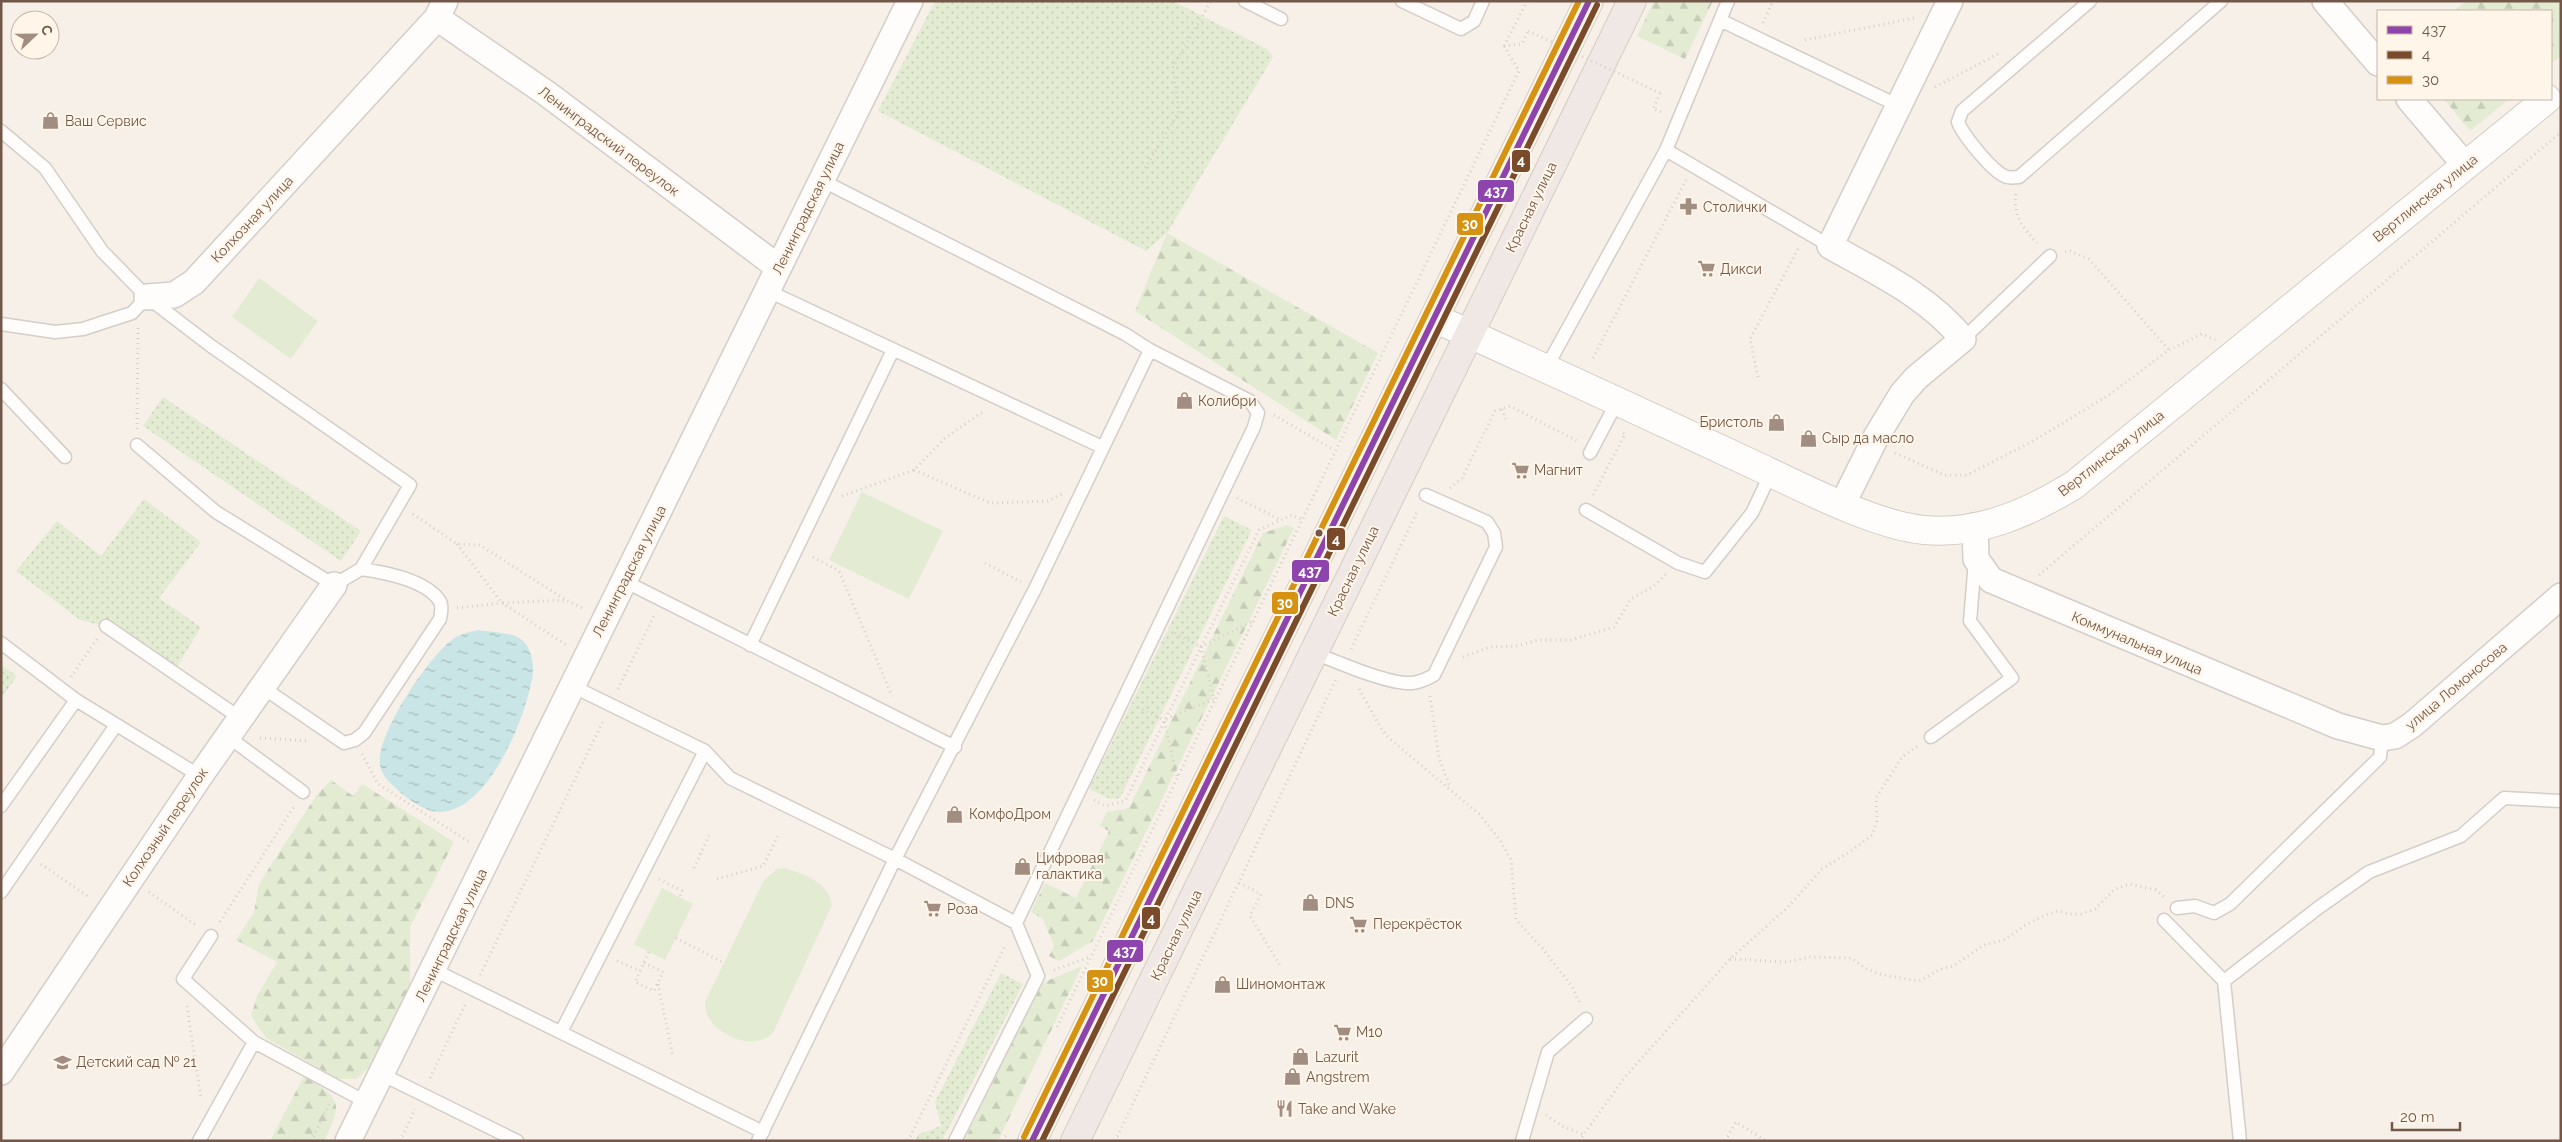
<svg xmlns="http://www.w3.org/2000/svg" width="2562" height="1142" viewBox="0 0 2562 1142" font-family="Raleway,sans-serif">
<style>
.grass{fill:url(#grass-dots)}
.forest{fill:url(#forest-firs)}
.park{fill:#e3ecd3}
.water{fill:url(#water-ripples)}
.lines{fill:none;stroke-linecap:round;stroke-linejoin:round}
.lane-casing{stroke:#d5cdc7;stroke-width:15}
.street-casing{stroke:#d5cdc7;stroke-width:28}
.secondary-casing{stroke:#d5ccc4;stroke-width:30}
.highway-casing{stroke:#d5cbc5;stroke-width:30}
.path{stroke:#d7cfc9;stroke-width:3;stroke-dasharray:1 4;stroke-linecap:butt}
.lane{stroke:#fefdfc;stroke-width:12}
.street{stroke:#fefdfc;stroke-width:25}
.secondary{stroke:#fefdfc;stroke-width:28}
.highway{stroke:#f0e8e4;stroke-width:28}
.path-bridge{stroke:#d7cfc9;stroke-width:3;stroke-dasharray:1 4;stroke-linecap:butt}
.bus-1-casing{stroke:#fff5e8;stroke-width:10}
.bus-2-casing{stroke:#fff5e8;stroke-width:10}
.bus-3-casing{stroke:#fff5e8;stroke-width:10}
.bus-1{stroke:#8e44ad;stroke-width:6}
.bus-2{stroke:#7a4b2a;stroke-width:6}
.bus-3{stroke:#d69212;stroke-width:6}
.bus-dot{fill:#735749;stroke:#fff5e8;stroke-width:2}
.labels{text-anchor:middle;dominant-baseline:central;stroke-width:4;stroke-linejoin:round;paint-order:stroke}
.poi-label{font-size:14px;fill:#735749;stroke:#fff5e8;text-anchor:start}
.street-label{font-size:14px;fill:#735749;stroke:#fff5e8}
.line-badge{stroke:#fff5e8;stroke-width:2}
.badge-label{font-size:14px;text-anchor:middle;font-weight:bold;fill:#fff}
</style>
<defs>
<pattern id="grass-dots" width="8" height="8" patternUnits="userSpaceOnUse" patternTransform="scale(1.25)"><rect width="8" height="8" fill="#e3ecd3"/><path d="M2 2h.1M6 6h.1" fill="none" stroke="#c6ccb7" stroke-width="1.8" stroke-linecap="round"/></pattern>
<pattern id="forest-firs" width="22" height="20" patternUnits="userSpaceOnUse" patternTransform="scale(1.25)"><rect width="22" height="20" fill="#e3ecd3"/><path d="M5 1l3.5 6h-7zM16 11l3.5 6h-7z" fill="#c6ccb7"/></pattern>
<pattern id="water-ripples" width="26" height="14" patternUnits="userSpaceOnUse" patternTransform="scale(1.25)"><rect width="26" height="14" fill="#cae5e6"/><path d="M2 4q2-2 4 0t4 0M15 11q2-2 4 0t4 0" fill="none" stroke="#a8bcbc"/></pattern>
</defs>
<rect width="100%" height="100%" fill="#f6f0e8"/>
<path class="grass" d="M 935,1 L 1173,1 L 1267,49 L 1273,57 L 1167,233 L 1146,251 L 878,111 Z
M 163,397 L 361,531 L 341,561 L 143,426 Z
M 144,499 L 201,542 L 159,598 L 201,627 L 174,672 L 106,626 L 80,620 L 16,571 L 57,521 L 101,556 Z
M 1224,516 L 1252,530 L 1120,798 L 1110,799 L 1089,789 Z
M 1,665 L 17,676 L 1,698 Z
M 1001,973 L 1023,984 L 942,1141 L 915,1141 L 919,1134 L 941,1126 L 935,1102 Z"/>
<path class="forest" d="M 1654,1 L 1713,1 L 1685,59 L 1637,36 Z
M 2466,1 L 2561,1 L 2561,56 L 2551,64 L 2551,11 L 2454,11 Z
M 2444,99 L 2509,99 L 2470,131 Z
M 1167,233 L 1378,353 L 1336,440 L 1135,311 Z
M 1287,525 L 1294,528 L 1093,941 L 1059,961 L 1049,956 L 1054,946 L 1043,919 L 1031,912 L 1045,883 L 1076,898 L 1109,831 L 1100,826 L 1107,812 L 1129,808 L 1263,533 Z
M 331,780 L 353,796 L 362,784 L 454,842 L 410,927 L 410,986 L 370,1066 L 357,1079 L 338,1079 L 266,1038 L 251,1016 L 257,996 L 277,962 L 236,940 L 254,912 L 259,884 L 278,854 L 316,796 Z
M 1082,966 L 998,1141 L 964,1141 L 1042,983 Z
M 305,1074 C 340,1102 344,1099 324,1141 L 270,1141 Z"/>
<path class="park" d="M 259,278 L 318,321 L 291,359 L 232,317 Z
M 862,492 L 943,531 L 909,599 L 829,560 Z
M 785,868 C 804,874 830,883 832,905 L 774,1031 C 755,1057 702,1030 705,1002 L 764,880 L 777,869 Z
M 662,888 L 693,904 L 665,960 L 634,944 Z"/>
<path class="water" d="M 478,630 C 490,632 512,632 522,640 C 532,648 535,668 532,679 C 525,719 488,812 439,812 C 427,812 411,801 402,794 C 394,786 381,777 380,764 C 376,735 429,656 453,639 C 460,634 469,632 478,630 Z"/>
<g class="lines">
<defs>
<path id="lane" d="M 1245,1 L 1281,19
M 1402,1 L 1461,29 L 1474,21 L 1483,1
M 2090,1 L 1962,111 L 1958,122 C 1963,135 1993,173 2007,177 C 2010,178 2015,177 2019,177 L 2221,1
M 1720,20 L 1899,106
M 1,131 L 45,168 L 102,251 L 147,297 L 211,346 L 410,485 L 361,569 L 334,585 L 216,512 L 137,445
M 1666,150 L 1830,246
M 821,180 L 1125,334 L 1150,350 L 1250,401 L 1258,413 L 1254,427 L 1016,923
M 766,290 L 1102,447
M 1,324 L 55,332 L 83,329 L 132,313 L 147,297
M 1963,339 L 2050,256
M 1545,370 L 1666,150 L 1728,1
M 1,389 L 65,457
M 1590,453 L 1617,402
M 1586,510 L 1678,563 L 1705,572 L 1752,513 L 1771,473
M 626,582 L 955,747
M 106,626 L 240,718
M 1,643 L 76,700 L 200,776
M 750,645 L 893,350
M 1312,652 C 1335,661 1389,685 1412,683 C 1421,682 1427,679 1434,675 L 1496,547 L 1494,533 L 1487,522 L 1426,495
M 572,686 L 705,751 L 730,778 L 895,859 L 1016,923 L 1038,976 L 955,1141
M 262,687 L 344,743 L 355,740 L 364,733 L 440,619 C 441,613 443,605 439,600 C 425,580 383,572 361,569
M 227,736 L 303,792
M 1931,737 L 2012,678 L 1970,621 L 1975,561
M 1,806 L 76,700
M 1,892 L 116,725
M 2177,908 L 2195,906 L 2214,913 L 2230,904 L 2380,757 L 2382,738
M 2164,920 L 2224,981 L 2318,908 L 2369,872 L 2461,836 L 2504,798 L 2561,801
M 211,936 L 183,979 L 254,1042 L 368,1103
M 434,970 L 763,1132
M 2224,981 L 2240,1141
M 561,1032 L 705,751
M 381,1074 L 517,1141
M 199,1141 L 254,1042
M 758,1141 L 895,859 L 1035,589 L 1150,350
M 1522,1141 L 1548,1052 L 1586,1019"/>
<path id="street" d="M 2325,1 L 2378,63
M 437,18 L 546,93 L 778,267
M 2409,99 L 2465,165
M 147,297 L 174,295 L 194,282 L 437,18 L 445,1
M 1842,505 L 1876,437 L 1902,394 L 1916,378 L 1963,339 C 1928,296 1878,273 1830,246 L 1950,1
M 1975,526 L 1976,559 L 1991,580 L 2338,726 L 2382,738 L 2395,736 L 2412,725 L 2561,596
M 1,1072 L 200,776 L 334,585
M 348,1141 L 910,1"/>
<path id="secondary" d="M 1434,318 C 1539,365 1643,413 1748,462 C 1796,484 1872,525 1924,530 C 1979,535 2028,513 2074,485 L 2547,99"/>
<path id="highway" d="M 1032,1141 L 1589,1
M 1075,1141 L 1632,1"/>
</defs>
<use href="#lane" class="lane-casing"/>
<use href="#street" class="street-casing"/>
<use href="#secondary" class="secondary-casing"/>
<use href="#highway" class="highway-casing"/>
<path class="path" d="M 2530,11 L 2542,1
M 1763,23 L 1773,1
M 1805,40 L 1914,18
M 1504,46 L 1527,1
M 1504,46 L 1522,44 L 1528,31
M 1935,87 L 2000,53
M 1660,93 L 1653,109 L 1664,113
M 1145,168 L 1179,112 L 1173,67 L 1211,1
M 2016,194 C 2013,216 2023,228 2037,243
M 2065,252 L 2070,251 L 2089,259 L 2169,350
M 1593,358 L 1686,180
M 1758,377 L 1750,339 L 1799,247
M 1502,409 L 1506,420
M 1274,415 L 1334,450
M 137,429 L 138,328
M 1895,453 L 1944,475 L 1967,475 L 2035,440 L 2109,395 L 2169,350 L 2202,334 L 2215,340
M 914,470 L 990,503 L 1048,501 L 1062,494
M 1450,488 L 1462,478 L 1495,411 L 1510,406 L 1577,441
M 1593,495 L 1625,434 L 1623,433
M 842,496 L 914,470 L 945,438 L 984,411
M 1237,498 L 1281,520
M 413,514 L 457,544 L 480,545 L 566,600 L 584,609
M 457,544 L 502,603 L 566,600
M 813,557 L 839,571 L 892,696
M 985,563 L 1021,582
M 2039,575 L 2561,132
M 457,608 L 502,603 L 566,645
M 1175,633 L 1201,647
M 1351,649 L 1418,510
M 1463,657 L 1490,647 L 1516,646 L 1538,640 L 1571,640 L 1614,627 L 1631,599 L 1654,586 L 1666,574
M 71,677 L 97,639
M 618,689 L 654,616
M 1359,689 L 1382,730 L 1390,739 L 1479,814 L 1500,840 L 1511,860 L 1516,920 L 1543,949 L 1573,988 L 1580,1004
M 1430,696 L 1439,758 L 1450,787
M 1138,707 L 1164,720
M 260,738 L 309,741
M 362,754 L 378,784 L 471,843
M 1177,776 L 1164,720 L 1214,699 L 1201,647 L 1251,622
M 1094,800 L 1106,806 L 1125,801 L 1259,530 L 1292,515 L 1301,519
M 41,864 L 90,898
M 694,868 L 710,833
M 659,879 L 682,891 L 680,897
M 717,879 L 763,866 L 778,836
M 1239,883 L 1261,894 L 1250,916 L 1281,967
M 149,892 L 197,926
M 220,922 L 295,805
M 676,938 L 724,963
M 1730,959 L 1786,962 L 1810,957 L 1851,958 L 1865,968 L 1878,974 L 1919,981 L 1941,969 L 1953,966 L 1984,945 L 2006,939 L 2024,926 L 2045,915 L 2058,911 L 2068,914 L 2081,914 L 2095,909 L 2115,889 L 2130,884 L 2156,890 L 2165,898
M 617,961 L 640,971
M 644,963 L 663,972 L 654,991 L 635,982 L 649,951
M 1054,970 L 1090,957
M 480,975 L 604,719
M 658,984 L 673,1057
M 187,1006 L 201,1099
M 1057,1027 L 1519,71 L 1504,46
M 430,1078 L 465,1005
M 1546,1115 L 1562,1126 L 1585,1135
M 311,1141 L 331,1101
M 400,1141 L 415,1109
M 908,1141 L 1006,944
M 1003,1141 L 1007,1132
M 1115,1141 L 1336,679
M 1579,1141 L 1625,1077 L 1730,959 L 1788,907 L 1822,869 L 1851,851 L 1872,835 L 1877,821 L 1876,798 L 1902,757 L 1918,746
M 1725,1141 L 1736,1122 L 1766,1141"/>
<use href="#lane" class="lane"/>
<use href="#street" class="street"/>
<use href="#secondary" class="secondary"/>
<use href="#highway" class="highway"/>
<path class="path-bridge" d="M 1528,31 L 1660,93"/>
<defs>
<path id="bus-1" d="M 1032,1141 L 1589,1"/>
<path id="bus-2" d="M 1042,1141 L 1597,5"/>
<path id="bus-3" d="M 1024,1137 L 1579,1"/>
</defs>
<use href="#bus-1" class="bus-1-casing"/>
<use href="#bus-2" class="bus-2-casing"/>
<use href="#bus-3" class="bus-3-casing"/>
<use href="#bus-1" class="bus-1"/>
<use href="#bus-2" class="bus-2"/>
<use href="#bus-3" class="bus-3"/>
</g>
<defs>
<symbol id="shop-bare" viewBox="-9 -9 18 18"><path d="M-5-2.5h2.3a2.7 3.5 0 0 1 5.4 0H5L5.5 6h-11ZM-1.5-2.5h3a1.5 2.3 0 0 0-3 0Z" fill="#a18d81" stroke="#fff5e8" stroke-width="2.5" paint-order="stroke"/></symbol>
<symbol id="pharmacy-bare" viewBox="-9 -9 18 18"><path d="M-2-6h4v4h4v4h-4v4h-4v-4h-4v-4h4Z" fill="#a18d81" stroke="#fff5e8" stroke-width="2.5" paint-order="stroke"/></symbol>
<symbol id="supermarket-bare" viewBox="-9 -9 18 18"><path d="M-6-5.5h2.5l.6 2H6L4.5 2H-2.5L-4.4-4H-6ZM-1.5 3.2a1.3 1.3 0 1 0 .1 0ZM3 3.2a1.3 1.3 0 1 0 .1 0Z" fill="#a18d81" stroke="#fff5e8" stroke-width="2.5" paint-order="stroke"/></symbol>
<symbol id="school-bare" viewBox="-9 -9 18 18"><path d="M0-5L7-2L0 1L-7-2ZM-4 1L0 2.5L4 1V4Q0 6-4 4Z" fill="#a18d81" stroke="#fff5e8" stroke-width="2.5" paint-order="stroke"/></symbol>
<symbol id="restaurant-bare" viewBox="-9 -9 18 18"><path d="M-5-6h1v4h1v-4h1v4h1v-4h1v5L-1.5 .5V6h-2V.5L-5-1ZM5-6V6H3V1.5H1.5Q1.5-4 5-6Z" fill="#a18d81" stroke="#fff5e8" stroke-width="2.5" paint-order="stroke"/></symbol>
</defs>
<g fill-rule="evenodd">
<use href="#shop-bare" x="38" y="108" width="25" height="25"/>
<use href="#pharmacy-bare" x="1676" y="194" width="25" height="25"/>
<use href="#supermarket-bare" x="1694" y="256" width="25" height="25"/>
<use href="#shop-bare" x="1172" y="388" width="25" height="25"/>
<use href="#shop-bare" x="1764" y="410" width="25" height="25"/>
<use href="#shop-bare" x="1796" y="426" width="25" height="25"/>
<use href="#supermarket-bare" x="1508" y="458" width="25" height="25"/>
<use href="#shop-bare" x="942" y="802" width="25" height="25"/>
<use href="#shop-bare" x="1010" y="854" width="25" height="25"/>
<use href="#shop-bare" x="1298" y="890" width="25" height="25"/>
<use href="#supermarket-bare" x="920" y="896" width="25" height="25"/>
<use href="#supermarket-bare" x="1346" y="912" width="25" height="25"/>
<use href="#shop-bare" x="1210" y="972" width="25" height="25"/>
<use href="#supermarket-bare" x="1330" y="1020" width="25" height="25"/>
<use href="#shop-bare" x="1288" y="1044" width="25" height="25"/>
<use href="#school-bare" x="50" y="1050" width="25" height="25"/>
<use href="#shop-bare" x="1280" y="1064" width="25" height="25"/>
<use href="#restaurant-bare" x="1272" y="1096" width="25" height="25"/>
</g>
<circle class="bus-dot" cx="1319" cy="533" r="4.5"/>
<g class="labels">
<g class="poi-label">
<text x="65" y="121">Ваш Сервис</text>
<text x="1703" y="207">Столички</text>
<text x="1720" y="269">Дикси</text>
<text x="1198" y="401">Колибри</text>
<text x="1763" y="422" text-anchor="end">Бристоль</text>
<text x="1822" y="438">Сыр да масло</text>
<text x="1534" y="470">Магнит</text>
<text x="969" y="814">КомфоДром</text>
<text x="1036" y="858">Цифровая<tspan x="1036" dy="16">галактика</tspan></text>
<text x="1325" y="903">DNS</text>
<text x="947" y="909">Роза</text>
<text x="1373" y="924">Перекрёсток</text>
<text x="1236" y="984">Шиномонтаж</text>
<text x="1356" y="1032">М10</text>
<text x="1315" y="1057">Lazurit</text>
<text x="76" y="1062">Детский сад № 21</text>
<text x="1306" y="1077">Angstrem</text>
<text x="1298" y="1109">Take and Wake</text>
</g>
<g class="street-label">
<text transform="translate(609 141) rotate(37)">Ленинградский переулок</text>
<text transform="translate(2425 198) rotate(-39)">Вертлинская улица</text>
<text transform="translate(1531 207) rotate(-64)">Красная улица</text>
<text transform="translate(808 208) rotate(-64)">Ленинградская улица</text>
<text transform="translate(252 219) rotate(-47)">Колхозная улица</text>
<text transform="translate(2111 453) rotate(-38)">Вертлинская улица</text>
<text transform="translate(629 571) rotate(-63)">Ленинградская улица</text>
<text transform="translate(1353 571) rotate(-64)">Красная улица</text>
<text transform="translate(2137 643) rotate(23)">Коммунальная улица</text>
<text transform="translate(2456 686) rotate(-40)">улица Ломоносова</text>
<text transform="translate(165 827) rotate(-56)">Колхозный переулок</text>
<text transform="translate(451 935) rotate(-64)">Ленинградская улица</text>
<text transform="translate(1176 935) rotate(-64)">Красная улица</text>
</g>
</g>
<g class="line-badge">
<rect x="1511" y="149" width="20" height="24" rx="5" fill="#7a4b2a"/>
<rect x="1477" y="179" width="38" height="24" rx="5" fill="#8e44ad"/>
<rect x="1456" y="212" width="28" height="24" rx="5" fill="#d69212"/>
<rect x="1326" y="527" width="20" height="24" rx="5" fill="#7a4b2a"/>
<rect x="1291" y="559" width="39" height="24" rx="5" fill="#8e44ad"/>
<rect x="1271" y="591" width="28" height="24" rx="5" fill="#d69212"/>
<rect x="1141" y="906" width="20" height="24" rx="5" fill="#7a4b2a"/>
<rect x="1106" y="939" width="38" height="24" rx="5" fill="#8e44ad"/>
<rect x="1086" y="969" width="28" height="24" rx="5" fill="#d69212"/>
</g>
<g class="badge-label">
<text x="1521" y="165">4</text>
<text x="1496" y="196">437</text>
<text x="1470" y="229">30</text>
<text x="1336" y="544">4</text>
<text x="1310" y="576">437</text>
<text x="1285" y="608">30</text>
<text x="1151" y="923">4</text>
<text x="1125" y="956">437</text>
<text x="1100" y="986">30</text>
</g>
<rect width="2562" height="1142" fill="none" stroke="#735749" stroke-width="5"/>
<rect x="2377" y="10" width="175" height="90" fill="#fff5e8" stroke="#c7b6a8"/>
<rect x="2387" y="26" width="25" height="8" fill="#8e44ad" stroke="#c7b6a8"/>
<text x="2422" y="35" font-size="15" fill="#735749">437</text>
<rect x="2387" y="51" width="25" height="8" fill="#7a4b2a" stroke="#c7b6a8"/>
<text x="2422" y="60" font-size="15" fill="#735749">4</text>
<rect x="2387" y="76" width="25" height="8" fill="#d69212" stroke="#c7b6a8"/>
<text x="2422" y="85" font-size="15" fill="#735749">30</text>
<g transform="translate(35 35) rotate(68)"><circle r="24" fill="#fff5e8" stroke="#c7b6a8"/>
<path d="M0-4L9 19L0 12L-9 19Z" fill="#a18d81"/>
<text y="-8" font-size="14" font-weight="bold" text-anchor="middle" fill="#735749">С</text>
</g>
<path d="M2392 1122v8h68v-8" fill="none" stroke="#735749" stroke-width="2.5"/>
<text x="2400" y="1122" font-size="15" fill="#735749" stroke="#fff5e8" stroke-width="4" paint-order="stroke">20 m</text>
</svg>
